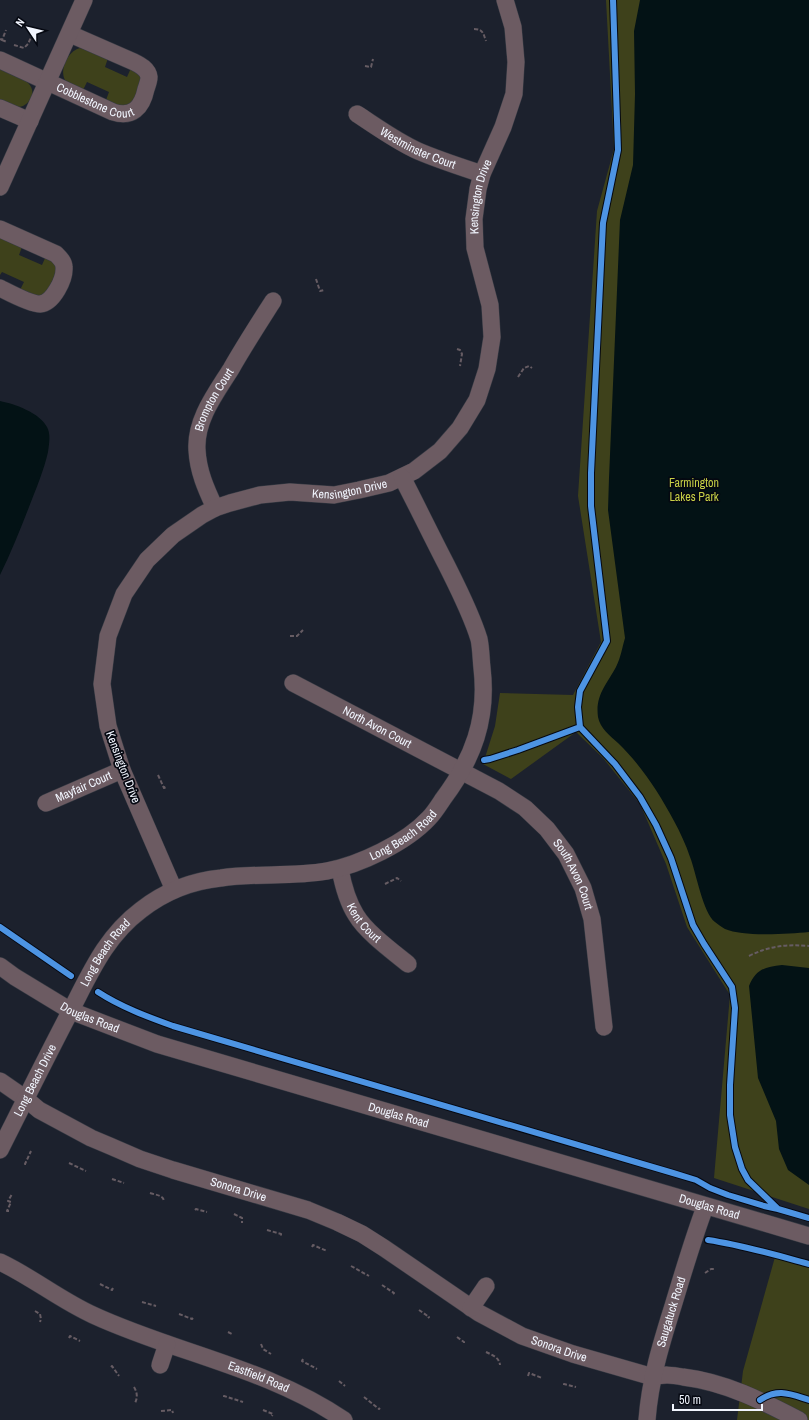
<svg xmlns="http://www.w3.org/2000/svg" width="809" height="1420" viewBox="0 0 809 1420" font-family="'Archivo Narrow',sans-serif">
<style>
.green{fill:#3e411b}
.water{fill:#031215}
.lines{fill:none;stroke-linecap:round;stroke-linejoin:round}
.minor-casing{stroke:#373b44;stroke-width:18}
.path{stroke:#665c63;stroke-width:2;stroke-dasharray:4 2;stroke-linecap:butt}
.minor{stroke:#6c5b62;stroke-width:17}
.cycleway-casing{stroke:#050811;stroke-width:8}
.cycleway{stroke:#4d94e3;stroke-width:6}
.labels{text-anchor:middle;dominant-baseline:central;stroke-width:3.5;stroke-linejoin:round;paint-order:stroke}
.street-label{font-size:12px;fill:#f1f5fe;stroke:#050811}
.park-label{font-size:12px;fill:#c8d046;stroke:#050811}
</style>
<rect width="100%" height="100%" fill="#1c212d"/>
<path class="green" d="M 606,0 L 809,0 L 809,1209 L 714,1178 L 730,995 L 687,927 L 666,864 L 640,804 L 603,758 L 576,732 L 511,779 L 483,764 L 495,726 L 500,693 L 573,695 L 601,642 L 578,496 L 597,211 L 614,149 Z
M 80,48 L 108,58 L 105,67 L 127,77 L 131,68 C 134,71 139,73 140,77 C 144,85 133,99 129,106 L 121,106 L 106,100 L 109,92 L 87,82 L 83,90 L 65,80 C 59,69 68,51 80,48 Z
M 0,68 C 11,73 39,81 31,98 C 28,103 25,106 19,107 L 0,100 Z
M 0,237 L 22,247 L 19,255 L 42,265 L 46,256 L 54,263 L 56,267 L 56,272 L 47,292 L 39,296 L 20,290 L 24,282 L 2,272 L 0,275 Z
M 775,1257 L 809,1268 L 809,1420 L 737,1420 L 743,1371 Z"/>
<path class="water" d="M 640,0 L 809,0 L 809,932 C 787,934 744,937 725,929 C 721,927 718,924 715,922 C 703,913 696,872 690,857 C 686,845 680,832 674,821 C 659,793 641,765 618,743 C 610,736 600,728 598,717 C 595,695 607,684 616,667 C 621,657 622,648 625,638 L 608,510 L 609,478 L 620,220 L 633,165 L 635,94 L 634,31 Z
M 0,401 C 15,404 40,413 47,427 C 51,434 49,444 48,452 C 44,470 36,489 29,507 C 20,530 11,553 0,575 Z
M 782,965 L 809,968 L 809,1185 L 788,1170 L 779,1149 L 776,1121 L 758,1078 L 749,986 C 756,969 765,967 782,965 Z"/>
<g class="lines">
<defs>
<g id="minor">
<path id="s1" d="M 0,60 L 113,112 C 132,118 142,108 146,89 C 147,86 149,81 149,77 C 148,69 140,65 134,62 L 70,34"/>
<path d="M 0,108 L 30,121"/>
<path id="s2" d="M 357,114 C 377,127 396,141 418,151 C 439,160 461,167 482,174"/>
<path d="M 0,187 L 84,0"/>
<path d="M 0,229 L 56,254 C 60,258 64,262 64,267 C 65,279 53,303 40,304 C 30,304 10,293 0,288"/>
<path id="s3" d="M 215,508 C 206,489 198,471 197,450 C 195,420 216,393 231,369 C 244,346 259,323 273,301"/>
<path id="s4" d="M 293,683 L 499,791 L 525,808 L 547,829 L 566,854 L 583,888 L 592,919 L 604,1027"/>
<path id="s5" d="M 46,803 L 122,770"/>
<path id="s6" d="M 340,869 C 343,885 347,901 356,915 C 366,932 392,951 408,964"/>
<path id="s7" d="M 174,890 L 122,770 L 108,726 L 102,684 L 108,636 L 124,594 L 147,560 L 173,535 L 202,515 L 215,508 L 230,503 L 260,495 L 290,492 L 334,495 L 359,490 L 389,483 L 414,471 L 440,451 L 460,428 L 477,400 L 487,369 L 492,337 L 490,305 L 475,248 L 474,219 L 478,189 L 482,174 L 503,127 L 514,94 L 516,62 L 513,27 L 505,0"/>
<path id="s8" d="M 0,966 L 15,977 L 71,1011 L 157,1044 L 809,1236"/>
<path id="s9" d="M 0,1081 L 26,1099 L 39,1110 L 91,1138 L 110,1146 L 140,1159 L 173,1170 L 308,1210 L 337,1222 L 362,1234 L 384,1248 L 479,1313 L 522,1336 L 573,1354 L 653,1377 C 664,1374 672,1375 683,1377 C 725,1382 762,1401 799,1420"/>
<path id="s10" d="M 0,1150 C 23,1104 46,1058 70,1012 C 90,974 105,937 141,910 C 164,892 191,881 221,878 C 256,873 292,877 327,871 C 359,865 406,843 429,818 C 434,813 439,805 443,799 C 473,759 488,719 482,668 C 481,659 481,648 479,639 C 471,613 458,588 446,564 C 431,535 417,506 402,477"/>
<path id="s11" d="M 0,1262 C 32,1277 60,1300 93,1315 C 175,1353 268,1368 344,1420"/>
<path d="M 471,1308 L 486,1286"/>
<path d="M 160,1365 L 167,1344"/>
<path id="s12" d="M 647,1420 C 650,1380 661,1344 673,1306 C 683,1273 693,1239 705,1207"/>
</g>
</defs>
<use href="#minor" class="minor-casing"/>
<path class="path" d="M 474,29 C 483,29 483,33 486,41
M 0,39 L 2,40 L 6,30
M 2,40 L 7,42
M 14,45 L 24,48 L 28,44 L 32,35
M 365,66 L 371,67 L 373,59
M 316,279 L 320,291 L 324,290
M 457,349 L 460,350 L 462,354 L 460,366
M 518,377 L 524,368 L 529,366 L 532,368
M 290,636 L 297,636 L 303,630
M 158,775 L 164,788 L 166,787
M 385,884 L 397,878 L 401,881
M 749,956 C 769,946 787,944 809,946
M 69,1163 L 86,1171
M 26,1164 L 25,1164 L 31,1151
M 112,1179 L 124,1183
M 150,1193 C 156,1195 163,1195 164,1201
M 195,1210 L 196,1209 L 207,1212
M 9,1211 L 7,1211 L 11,1202 L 8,1201 L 12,1194
M 234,1214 L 242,1218 L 242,1223
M 267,1230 L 281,1234 L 281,1236
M 312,1247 L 313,1245 L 327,1251
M 351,1266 L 369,1276
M 705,1273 L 711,1269 L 714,1269
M 100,1284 L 112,1290 L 113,1288
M 382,1285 L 394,1293 L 393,1294
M 142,1302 L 156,1306
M 419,1310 L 429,1317 L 428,1318
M 35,1311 L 40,1314 L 41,1319 L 40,1322
M 179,1314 L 192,1319 L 193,1318
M 228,1332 L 232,1334
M 457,1337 L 464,1342 L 464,1343
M 69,1338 L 70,1336 L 80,1341
M 261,1344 L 263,1349 L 271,1354
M 486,1352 C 492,1355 499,1357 500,1365
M 303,1359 L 302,1361 L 317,1369
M 111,1367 L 112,1366 L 119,1376
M 528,1376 L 529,1373 L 542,1378
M 339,1381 L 345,1386
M 564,1385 L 564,1384 L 576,1387
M 134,1387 C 137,1392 138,1397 135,1403
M 224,1397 L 224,1396 L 243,1402
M 364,1397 L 379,1409 L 380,1408
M 263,1410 L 273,1414 L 272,1416
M 161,1411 L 172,1410 L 173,1413"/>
<use href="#minor" class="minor"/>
<defs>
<path id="cycleway" d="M 613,0 L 618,150 L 603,223 L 591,473 L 591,506 L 607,641 L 580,691 L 578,707 L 580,727 L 615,764 L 640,797 L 656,825 L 671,858 L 693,925 L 704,944 L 732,987 L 735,1008 L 730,1085 L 730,1115 L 735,1147 L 742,1169 L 748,1180 L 778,1209 L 809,1218
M 484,760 L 490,759 L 518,750 L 580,727
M 0,927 L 71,976
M 98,992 C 121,1007 148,1017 173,1026 L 673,1173 L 696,1180 L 710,1188 L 728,1195 L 764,1206 L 778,1209
M 708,1240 C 742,1245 776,1255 809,1264
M 760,1400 C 778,1388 790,1394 809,1400"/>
</defs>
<use href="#cycleway" class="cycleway-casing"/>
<use href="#cycleway" class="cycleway"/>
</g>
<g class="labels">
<g class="street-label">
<text stroke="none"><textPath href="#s1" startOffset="104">Cobblestone Court</textPath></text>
<text stroke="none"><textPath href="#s2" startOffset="70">Westminster Court</textPath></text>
<text stroke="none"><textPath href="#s7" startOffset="949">Kensington Drive</textPath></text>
<text stroke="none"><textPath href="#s3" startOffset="115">Brompton Court</textPath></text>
<text stroke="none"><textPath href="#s7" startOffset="577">Kensington Drive</textPath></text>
<text stroke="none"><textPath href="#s4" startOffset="95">North Avon Court</textPath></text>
<text transform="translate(123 767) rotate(69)">Kensington Drive</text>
<text stroke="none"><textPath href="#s5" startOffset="41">Mayfair Court</textPath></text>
<text stroke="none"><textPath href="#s10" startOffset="559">Long Beach Road</textPath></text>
<text stroke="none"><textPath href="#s4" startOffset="347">South Avon Court</textPath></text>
<text stroke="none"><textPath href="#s6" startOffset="60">Kent Court</textPath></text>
<text stroke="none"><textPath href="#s10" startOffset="224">Long Beach Road</textPath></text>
<text stroke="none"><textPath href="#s8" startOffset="104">Douglas Road</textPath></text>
<text stroke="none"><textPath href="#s10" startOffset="78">Long Beach Drive</textPath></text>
<text stroke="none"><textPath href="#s8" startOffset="428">Douglas Road</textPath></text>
<text stroke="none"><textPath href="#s9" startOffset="264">Sonora Drive</textPath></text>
<text stroke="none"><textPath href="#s8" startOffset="752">Douglas Road</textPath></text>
<text stroke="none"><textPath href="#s12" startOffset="111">Saugatuck Road</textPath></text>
<text stroke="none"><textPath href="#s9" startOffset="625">Sonora Drive</textPath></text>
<text stroke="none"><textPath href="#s11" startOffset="284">Eastfield Road</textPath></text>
</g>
<g class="park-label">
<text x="694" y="483">Farmington<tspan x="694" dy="14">Lakes Park</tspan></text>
</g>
</g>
<g transform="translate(28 28) rotate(305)" stroke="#050811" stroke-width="3" paint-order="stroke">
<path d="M0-3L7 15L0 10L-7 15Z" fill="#f1f5fe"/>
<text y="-6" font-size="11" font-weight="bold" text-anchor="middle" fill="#f1f5fe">N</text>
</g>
<path d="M673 1404v6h89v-6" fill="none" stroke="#f1f5fe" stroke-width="2"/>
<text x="679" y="1404" font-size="12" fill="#f1f5fe" stroke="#050811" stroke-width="3" paint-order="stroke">50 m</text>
</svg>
